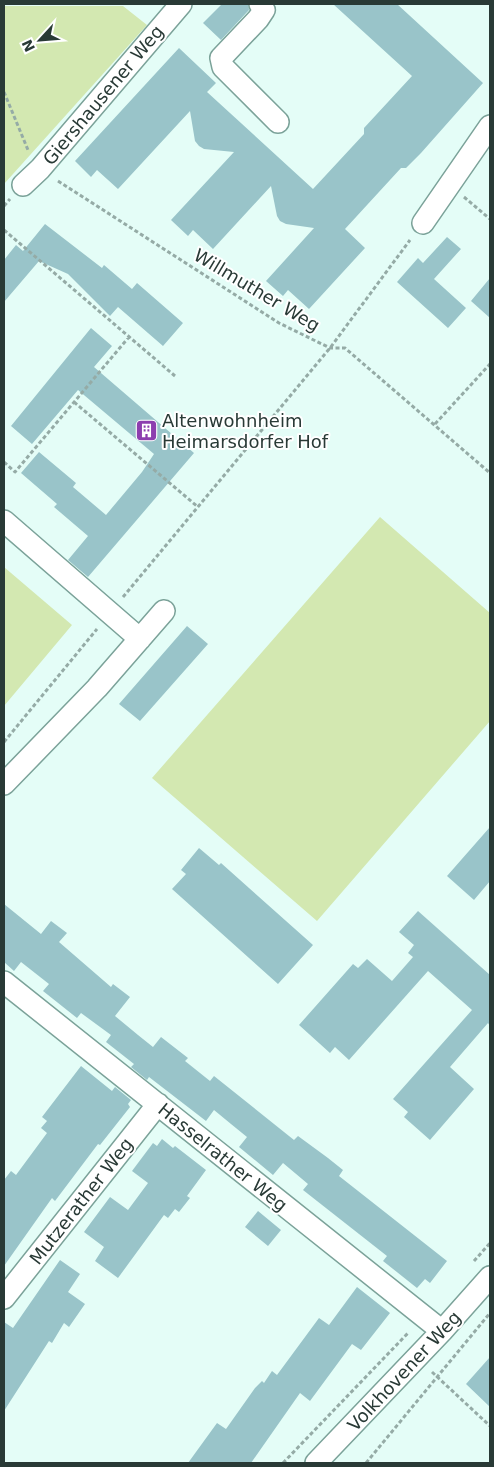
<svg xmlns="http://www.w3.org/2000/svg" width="494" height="1467" viewBox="0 0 494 1467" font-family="'DejaVu Sans',sans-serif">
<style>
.green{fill:#d3e8b1}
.building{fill:#99c4c9}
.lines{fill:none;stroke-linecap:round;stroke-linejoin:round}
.minor-casing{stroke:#7ba299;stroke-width:24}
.path{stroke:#95aba6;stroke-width:3;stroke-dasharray:4 2.5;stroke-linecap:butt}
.minor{stroke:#fff;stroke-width:21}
.labels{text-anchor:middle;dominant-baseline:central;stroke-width:4;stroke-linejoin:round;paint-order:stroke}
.street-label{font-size:18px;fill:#293a36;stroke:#fff}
.poi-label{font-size:18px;fill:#293a36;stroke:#fff;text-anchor:start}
</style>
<rect width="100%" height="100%" fill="#e4fdf7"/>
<path class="green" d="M 4,6 L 123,6 L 147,25 L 4,184 Z
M 380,517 L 490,613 L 490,721 L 317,921 L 152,778 Z
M 4,567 L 72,625 L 4,706 Z"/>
<path class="building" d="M 222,4 L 248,4 L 249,10 L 221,40 L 203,23 Z
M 333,4 L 397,4 L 483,83 L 421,153 L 406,168 L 401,168 L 345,229 L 365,248 L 309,309 L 288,290 L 283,296 L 266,281 L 314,228 L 286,224 L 280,221 L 277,216 L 271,186 L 213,249 L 193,230 L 188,236 L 171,220 L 234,152 L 204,149 L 199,146 L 195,141 L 190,111 L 118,189 L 97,170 L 91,177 L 75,161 L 179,48 L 216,83 L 207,92 L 313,189 L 364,134 L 364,128 L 412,76 Z
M 45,224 L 102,268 L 104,265 L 132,289 L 137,283 L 183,323 L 163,346 L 118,307 L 110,316 L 68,274 L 39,261 L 4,302 L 4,260 L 16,245 L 23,251 Z
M 447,237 L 461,249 L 434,279 L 466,308 L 448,328 L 397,282 L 418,258 L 423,263 Z
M 490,278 L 490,318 L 471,301 Z
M 91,328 L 112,346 L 94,367 L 194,453 L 88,577 L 68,560 L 88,536 L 54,507 L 57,504 L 21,473 L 39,452 L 76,483 L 73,487 L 106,515 L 142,472 L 154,454 L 78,390 L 32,444 L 11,426 Z
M 187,626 L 208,644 L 140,721 L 119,704 Z
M 490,827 L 490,881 L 474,900 L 447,876 Z
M 199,848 L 219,865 L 221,863 L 313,945 L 278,984 L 172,889 L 186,874 L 181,870 Z
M 4,904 L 41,934 L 51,921 L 67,933 L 59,942 L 111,987 L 113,984 L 130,997 L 115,1016 L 138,1035 L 153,1047 L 161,1037 L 188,1058 L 185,1061 L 210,1081 L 214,1076 L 294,1140 L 298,1136 L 328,1158 L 343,1170 L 339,1176 L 447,1261 L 430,1283 L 425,1279 L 417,1288 L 383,1261 L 387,1256 L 303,1190 L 308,1184 L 283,1163 L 273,1175 L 239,1147 L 247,1137 L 231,1124 L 214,1110 L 206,1121 L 149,1077 L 147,1080 L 131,1067 L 134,1064 L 106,1042 L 111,1035 L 81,1013 L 77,1018 L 43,991 L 49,984 L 21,962 L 14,971 L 4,962 Z
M 418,911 L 490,975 L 490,1026 L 488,1023 L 450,1067 L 474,1089 L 430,1140 L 404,1117 L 408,1112 L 393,1099 L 472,1010 L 428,971 L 349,1060 L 335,1047 L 330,1053 L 299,1025 L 353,964 L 358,968 L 367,959 L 392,981 L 413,957 L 408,953 L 414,945 L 399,932 Z
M 81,1066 L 112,1091 L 115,1087 L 131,1100 L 128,1104 L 130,1107 L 100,1145 L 98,1144 L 55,1201 L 52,1198 L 4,1266 L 4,1180 L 11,1171 L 16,1175 L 47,1133 L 41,1128 L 47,1121 L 42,1117 Z
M 162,1139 L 173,1148 L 175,1146 L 206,1170 L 187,1196 L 190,1198 L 179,1212 L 175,1209 L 168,1218 L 164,1215 L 118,1278 L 95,1261 L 104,1247 L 84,1232 L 110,1197 L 128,1210 L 148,1183 L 132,1171 L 153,1143 L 157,1146 Z
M 258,1211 L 281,1230 L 268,1246 L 245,1227 Z
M 60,1260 L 80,1274 L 68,1292 L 85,1304 L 69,1327 L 64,1323 L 52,1343 L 49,1341 L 4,1411 L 4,1322 L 13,1328 Z
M 357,1287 L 390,1313 L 361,1350 L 352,1344 L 310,1401 L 300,1393 L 251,1463 L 188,1463 L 217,1423 L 226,1429 L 255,1388 L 262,1381 L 264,1383 L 272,1371 L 277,1375 L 319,1318 L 329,1325 Z
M 490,1357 L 490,1407 L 466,1384 Z"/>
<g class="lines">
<defs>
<path id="minor" d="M 260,4 L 264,10 L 258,19 L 221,58 L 223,67 L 278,122
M 23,185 L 40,169 L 181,4
M 423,223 L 490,126
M 4,521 L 140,639
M 4,784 L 97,688 L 164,611
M 4,982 L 442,1331
M 4,1298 L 158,1104
M 316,1463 L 442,1331 L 490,1277"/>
</defs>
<use href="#minor" class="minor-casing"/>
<path class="path" d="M 4,92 L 28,150
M 58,181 L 279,323 L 330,348 L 345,348 L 490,473
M 464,197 L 490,219
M 4,206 L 10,199
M 4,230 L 175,376
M 74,402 L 198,507
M 435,424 L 490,364
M 4,462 L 15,472 L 129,337
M 123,597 L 330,348 L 410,240
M 4,742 L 97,629
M 474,1261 L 490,1243
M 432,1372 L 490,1426
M 283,1463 L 409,1332
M 366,1463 L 490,1313"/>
<use href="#minor" class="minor"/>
</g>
<defs>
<symbol id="building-square" viewBox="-11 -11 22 22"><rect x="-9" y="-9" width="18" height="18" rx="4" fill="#8d3eaf" stroke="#fff"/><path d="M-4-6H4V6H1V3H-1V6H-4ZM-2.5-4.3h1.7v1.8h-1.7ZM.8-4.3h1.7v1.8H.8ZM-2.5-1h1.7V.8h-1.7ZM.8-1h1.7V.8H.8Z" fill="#fff"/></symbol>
</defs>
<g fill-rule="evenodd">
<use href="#building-square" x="134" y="418" width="25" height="25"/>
</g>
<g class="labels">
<g class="street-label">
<text transform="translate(103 95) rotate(-50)">Giershausener Weg</text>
<text transform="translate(257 290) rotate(31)">Willmuther Weg</text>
<text transform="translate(223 1157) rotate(39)">Hasselrather Weg</text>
<text transform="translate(81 1201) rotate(-52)">Mutzerather Weg</text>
<text transform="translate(404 1371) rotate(-47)">Volkhovener Weg</text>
</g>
<g class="poi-label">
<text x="162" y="420">Altenwohnheim<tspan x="162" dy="21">Heimarsdorfer Hof</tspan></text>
</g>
</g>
<rect width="494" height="1467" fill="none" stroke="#293a36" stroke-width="10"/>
<g transform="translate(40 40) rotate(244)" stroke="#ffffff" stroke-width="4" paint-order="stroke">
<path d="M0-4L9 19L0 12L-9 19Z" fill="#293a36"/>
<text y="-8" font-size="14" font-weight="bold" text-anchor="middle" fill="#293a36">N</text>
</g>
</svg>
